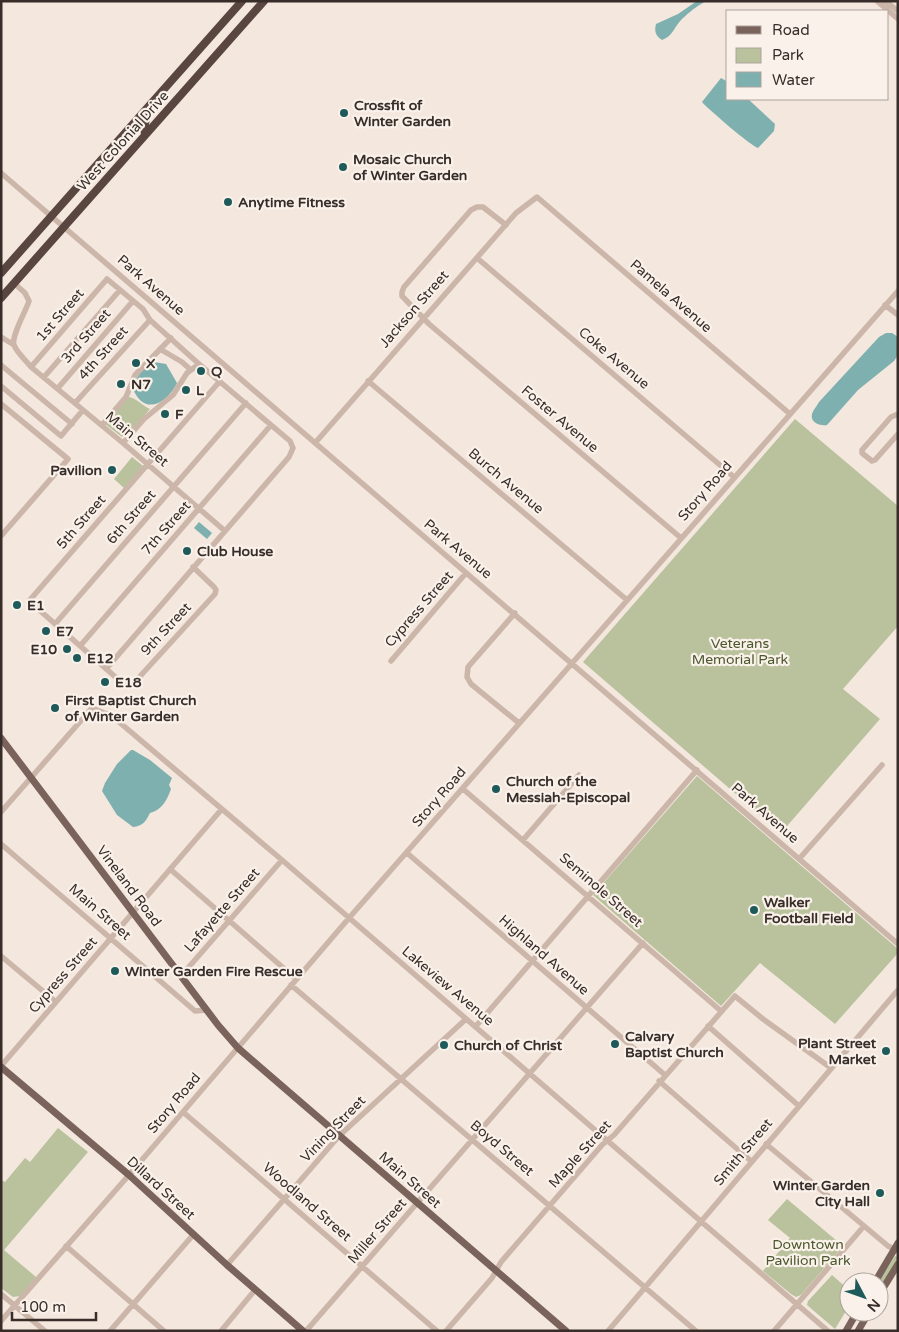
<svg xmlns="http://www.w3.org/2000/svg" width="899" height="1332" viewBox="0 0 899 1332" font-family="'Varela Round',sans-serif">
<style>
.green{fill:#b9c29d}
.water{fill:#7db0ae}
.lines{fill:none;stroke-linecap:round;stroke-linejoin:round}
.minor{stroke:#cbb6a9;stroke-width:5.5}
.major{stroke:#7a635a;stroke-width:7}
.highway{stroke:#594640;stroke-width:8}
.poi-dot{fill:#1e5a5a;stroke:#faf2ea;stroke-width:2}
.labels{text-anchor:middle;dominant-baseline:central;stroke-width:4.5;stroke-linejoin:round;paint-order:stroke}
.poi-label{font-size:14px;font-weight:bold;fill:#382d29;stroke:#faf2ea;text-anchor:start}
.street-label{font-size:14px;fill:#382d29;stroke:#faf2ea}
.park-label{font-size:14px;fill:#4b572d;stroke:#faf2ea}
</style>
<rect width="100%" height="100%" fill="#f3e7de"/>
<path class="green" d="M 129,397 C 136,398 143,406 150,409 L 129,433 L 126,432 L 122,437 L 105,424 Z
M 795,419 L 898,506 L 898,626 L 843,689 L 880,719 L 781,833 L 583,662 Z
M 132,457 L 143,466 L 124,488 L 114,479 Z
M 697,776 L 898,949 L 898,953 L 835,1024 L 760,963 L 721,1006 L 593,895 Z
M 58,1128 L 88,1152 L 4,1250 L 36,1277 L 20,1296 L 13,1297 L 1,1288 L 1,1180 L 5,1182 L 25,1158 L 30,1162 Z
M 787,1199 L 843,1246 L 801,1295 L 796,1297 L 791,1294 L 763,1271 L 790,1238 L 768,1220 Z
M 895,1256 L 898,1257 L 898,1260 L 879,1293 L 878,1282 Z
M 832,1275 L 849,1290 L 849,1306 L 835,1329 L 807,1305 L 808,1301 Z"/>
<path class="water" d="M 697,1 L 706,1 C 697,6 689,12 682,19 C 674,27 673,36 662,40 C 656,36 654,32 656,24 L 678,14 Z
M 721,78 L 728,82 L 728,99 L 748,99 L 775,124 L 774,131 L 758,148 C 751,146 708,109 702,102 Z
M 886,333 L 892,333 L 898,337 L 898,355 L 894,361 L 858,390 L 827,425 C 820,426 810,423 812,414 C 813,410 817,406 819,402 L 879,337 Z
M 154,362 L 166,364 L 177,383 C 167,404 144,416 133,389 C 136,376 142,369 154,362 Z
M 199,522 L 212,533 L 207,539 L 194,528 Z
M 131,750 L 133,750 L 150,760 L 172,778 L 169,785 L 171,789 C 167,800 162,810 150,813 C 146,821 143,826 133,827 L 117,815 L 102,791 L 105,783 L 117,764 Z"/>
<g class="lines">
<path class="minor" d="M 877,1 L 898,19
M 885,1 L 898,11
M 1,173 L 898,944
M 506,225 L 483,207 L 477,207 L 471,210 L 404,287 L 402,292 L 402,296 L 429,324 L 681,538
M 477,258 L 734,477
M 14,283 L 25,293 L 29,301 C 26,311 11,336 14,345 C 17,353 26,360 31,367 L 123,443 L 225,531
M 885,305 L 898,315
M 1,337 L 14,345
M 160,349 L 182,362 L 191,370
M 1,365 L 72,424
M 31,367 L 107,279 L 143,309 L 150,320 L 199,364
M 44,377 L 120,290
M 368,381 L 627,600
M 1,386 L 61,436 L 83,410
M 58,388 L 133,301
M 75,403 L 150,320
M 1,404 L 68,459 L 1,536
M 898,414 L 891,417 L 862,450 L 862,453 L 872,461 L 875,460 L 898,434
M 102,425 L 126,397 L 135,375 L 171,338
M 315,443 L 516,213 L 537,197 L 790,414
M 193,567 L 214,587 L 216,590 L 215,594 L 133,684 L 128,684 L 120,681 L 29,601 L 220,381
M 515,613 L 468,667 L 467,677 L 471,684 L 519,723
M 55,624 L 246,403
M 80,646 L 271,425
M 391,661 L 466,573
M 106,669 L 289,457 L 293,448 L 290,441 L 199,364 L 187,373 L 173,395 L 144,419 L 123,443
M 463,789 L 721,1011
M 1,812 L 92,708 L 112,716 L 282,860 L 828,1331
M 523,840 L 579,775
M 1,844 L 195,1011 L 207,1010
M 407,853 L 665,1075
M 799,859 L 882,765
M 170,869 L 296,979
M 1,956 L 56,1002
M 181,976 L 282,860
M 291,985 L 696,1331
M 476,1026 L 697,770
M 708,1026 L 799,1106
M 1,1066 L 221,810
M 659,1081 L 751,1161
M 183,1112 L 437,1331
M 766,1144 L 888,1246 L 898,1251
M 66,1246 L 164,1331
M 227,1265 L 339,1136 L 466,1019
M 1,1294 L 45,1331
M 1,1321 L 129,1175 L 349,918 L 898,291
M 110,1331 L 193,1235
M 221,1331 L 255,1290
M 306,1331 L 643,943
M 446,1331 L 492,1278 L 501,1262 L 602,1145 L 614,1135 L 735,996 L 763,1019 L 831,1068
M 608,1331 L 898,990
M 774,1331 L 864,1226"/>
<path class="major" d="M 1,738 L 218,1025 L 238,1048 L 566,1331
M 1,1067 L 129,1175 L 227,1265 L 303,1331
M 875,1282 L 898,1243
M 879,1295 L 898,1264
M 846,1331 L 857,1312
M 858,1331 L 869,1312"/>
<path class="highway" d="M 145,135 C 143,123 147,116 153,106
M 1,273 L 242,1
M 1,298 L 264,1"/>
</g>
<g class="poi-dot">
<circle cx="344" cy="113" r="5"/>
<circle cx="343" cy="167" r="5"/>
<circle cx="228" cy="202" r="5"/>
<circle cx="136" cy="363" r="5"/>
<circle cx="201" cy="371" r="5"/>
<circle cx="121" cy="384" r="5"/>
<circle cx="186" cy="390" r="5"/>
<circle cx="165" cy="414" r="5"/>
<circle cx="112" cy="470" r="5"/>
<circle cx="187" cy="551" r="5"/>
<circle cx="17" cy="605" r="5"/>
<circle cx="46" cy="631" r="5"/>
<circle cx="67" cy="649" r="5"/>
<circle cx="77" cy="658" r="5"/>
<circle cx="105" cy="682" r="5"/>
<circle cx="55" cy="708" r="5"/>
<circle cx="496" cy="789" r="5"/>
<circle cx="754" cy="910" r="5"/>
<circle cx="115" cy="971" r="5"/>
<circle cx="615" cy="1044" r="5"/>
<circle cx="444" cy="1045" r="5"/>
<circle cx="886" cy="1051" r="5"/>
<circle cx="880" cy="1193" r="5"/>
</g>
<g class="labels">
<g class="poi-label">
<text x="354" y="105">Crossfit of<tspan x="354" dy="16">Winter Garden</tspan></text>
<text x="353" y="159">Mosaic Church<tspan x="353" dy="16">of Winter Garden</tspan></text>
<text x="238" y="202">Anytime Fitness</text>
<text x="146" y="363">X</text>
<text x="211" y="371">Q</text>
<text x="131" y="384">N7</text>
<text x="196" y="390">L</text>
<text x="175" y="414">F</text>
<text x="102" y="470" text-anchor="end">Pavilion</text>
<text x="197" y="551">Club House</text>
<text x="27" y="605">E1</text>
<text x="56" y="631">E7</text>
<text x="57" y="649" text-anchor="end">E10</text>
<text x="87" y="658">E12</text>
<text x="115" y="682">E18</text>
<text x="65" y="700">First Baptist Church<tspan x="65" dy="16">of Winter Garden</tspan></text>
<text x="506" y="781">Church of the<tspan x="506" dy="16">Messiah-Episcopal</tspan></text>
<text x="764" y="902">Walker<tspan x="764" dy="16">Football Field</tspan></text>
<text x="125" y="971">Winter Garden Fire Rescue</text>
<text x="625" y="1036">Calvary<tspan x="625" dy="16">Baptist Church</tspan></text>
<text x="876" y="1043" text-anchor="end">Plant Street<tspan x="876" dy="16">Market</tspan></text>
<text x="454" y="1045">Church of Christ</text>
<text x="870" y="1185" text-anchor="end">Winter Garden<tspan x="870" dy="16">City Hall</tspan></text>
</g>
<g class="street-label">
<text transform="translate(123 141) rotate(-48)">West Colonial Drive</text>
<text transform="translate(151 285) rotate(41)">Park Avenue</text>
<text transform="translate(671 296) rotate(41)">Pamela Avenue</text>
<text transform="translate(414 309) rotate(-49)">Jackson Street</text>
<text transform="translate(60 315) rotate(-49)">1st Street</text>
<text transform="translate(86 336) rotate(-49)">3rd Street</text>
<text transform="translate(103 353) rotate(-48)">4th Street</text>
<text transform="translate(614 358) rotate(40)">Coke Avenue</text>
<text transform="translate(560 419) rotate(40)">Foster Avenue</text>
<text transform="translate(137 439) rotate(40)">Main Street</text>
<text transform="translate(506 481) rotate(40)">Burch Avenue</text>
<text transform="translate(705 491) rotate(-49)">Story Road</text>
<text transform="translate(131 517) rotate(-49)">6th Street</text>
<text transform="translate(81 522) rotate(-49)">5th Street</text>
<text transform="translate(166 528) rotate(-49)">7th Street</text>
<text transform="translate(458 549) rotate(40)">Park Avenue</text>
<text transform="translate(419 609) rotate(-49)">Cypress Street</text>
<text transform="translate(166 629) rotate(-47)">9th Street</text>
<text transform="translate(439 797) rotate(-49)">Story Road</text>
<text transform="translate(765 813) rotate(41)">Park Avenue</text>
<text transform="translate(129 886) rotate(53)">Vineland Road</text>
<text transform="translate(601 890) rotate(41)">Seminole Street</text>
<text transform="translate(222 910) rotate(-49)">Lafayette Street</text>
<text transform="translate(100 912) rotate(41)">Main Street</text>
<text transform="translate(544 955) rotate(41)">Highland Avenue</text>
<text transform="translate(63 975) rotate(-49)">Cypress Street</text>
<text transform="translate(448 986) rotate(40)">Lakeview Avenue</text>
<text transform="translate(174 1103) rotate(-50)">Story Road</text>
<text transform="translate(333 1129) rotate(-46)">Vining Street</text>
<text transform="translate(502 1148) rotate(40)">Boyd Street</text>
<text transform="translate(743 1152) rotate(-50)">Smith Street</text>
<text transform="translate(580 1154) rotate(-48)">Maple Street</text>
<text transform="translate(410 1180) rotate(41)">Main Street</text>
<text transform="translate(161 1188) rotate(42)">Dillard Street</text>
<text transform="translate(307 1202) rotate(41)">Woodland Street</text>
<text transform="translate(377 1231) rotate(-49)">Miller Street</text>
</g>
<g class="park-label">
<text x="740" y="643">Veterans<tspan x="740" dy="16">Memorial Park</tspan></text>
<text x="808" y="1244">Downtown<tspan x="808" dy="16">Pavilion Park</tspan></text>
</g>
</g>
<rect width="899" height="1332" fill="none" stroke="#382d29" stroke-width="5"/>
<rect x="726" y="10" width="162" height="90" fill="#faf2ea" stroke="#aca39d"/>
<rect x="736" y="26" width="25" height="8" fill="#7a635a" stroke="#aca39d"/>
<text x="772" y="35" font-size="15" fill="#382d29">Road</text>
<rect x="736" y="48" width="25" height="15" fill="#b9c29d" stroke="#aca39d"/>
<text x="772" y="60" font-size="15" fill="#382d29">Park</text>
<rect x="736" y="72" width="25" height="15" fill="#7db0ae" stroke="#aca39d"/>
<text x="772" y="85" font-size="15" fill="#382d29">Water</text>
<g transform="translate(864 1297) rotate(131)"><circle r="24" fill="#faf2ea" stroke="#aca39d"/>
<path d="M0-4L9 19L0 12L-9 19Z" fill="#1e5a5a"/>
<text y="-8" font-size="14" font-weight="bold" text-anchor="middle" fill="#382d29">N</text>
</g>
<path d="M12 1312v8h84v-8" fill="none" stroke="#382d29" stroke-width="2.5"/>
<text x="20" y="1312" font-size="15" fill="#382d29" stroke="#faf2ea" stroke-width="4" paint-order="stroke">100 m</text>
</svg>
